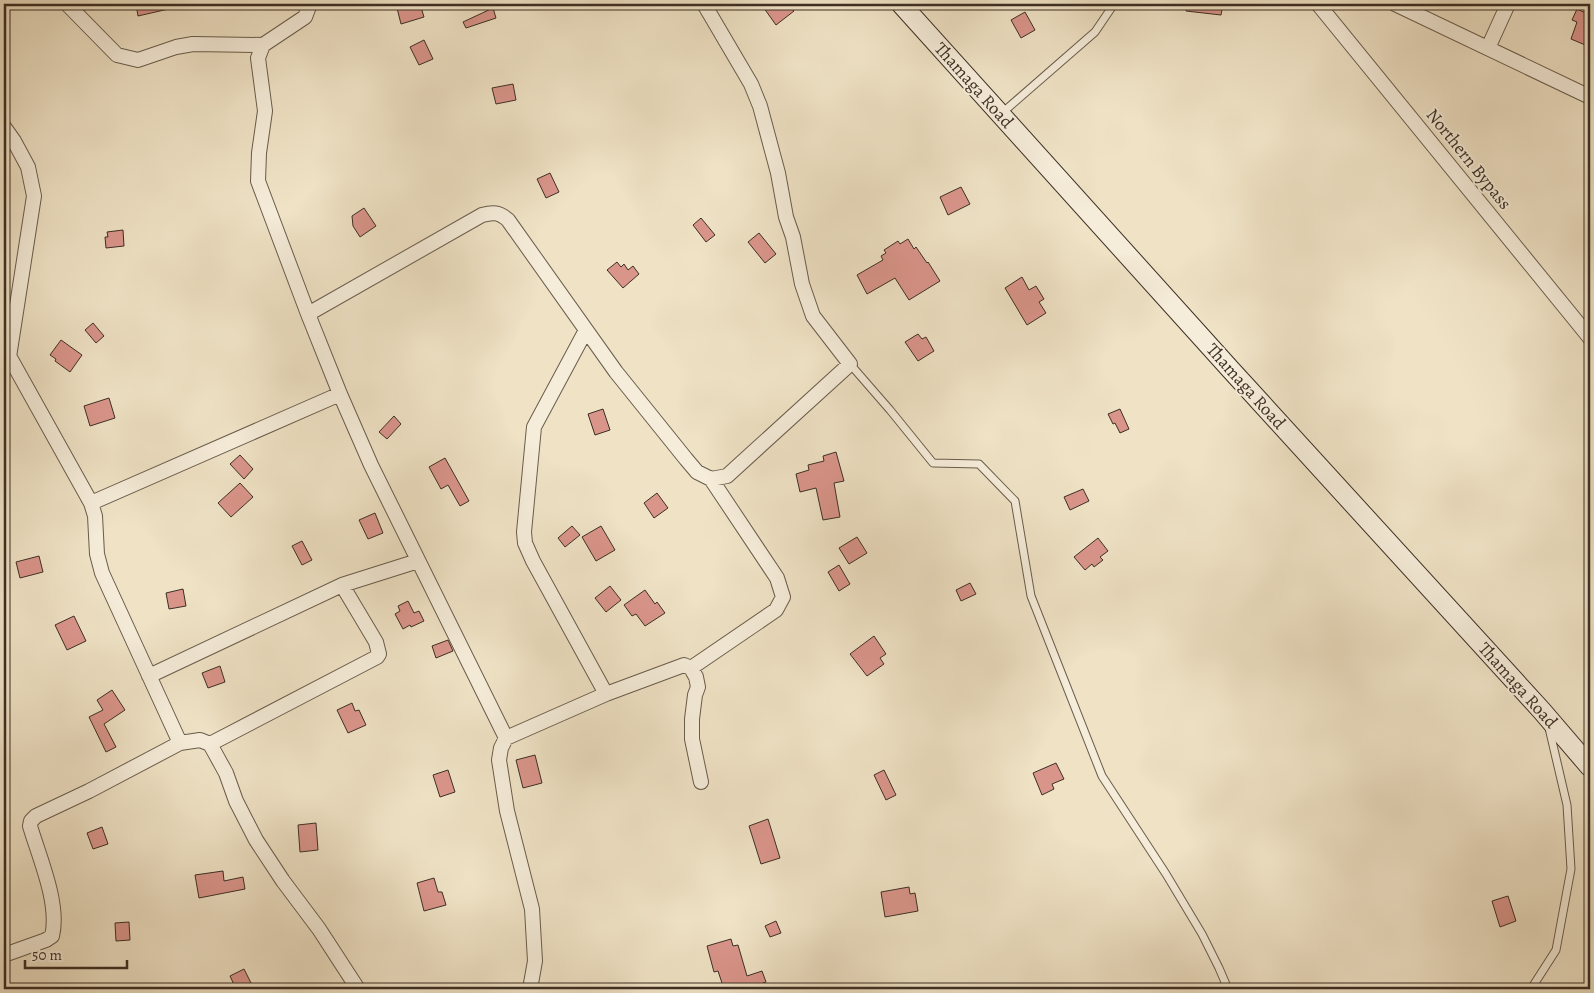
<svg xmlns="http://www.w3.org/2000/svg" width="1594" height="993" viewBox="0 0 1594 993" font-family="Alegreya,serif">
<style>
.building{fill:#da958b;stroke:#3c2f24}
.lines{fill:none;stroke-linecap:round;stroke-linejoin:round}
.lane-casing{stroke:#695c4c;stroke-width:9}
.street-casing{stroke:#695c4c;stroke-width:16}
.secondary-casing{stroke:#3c2f24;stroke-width:21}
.lane{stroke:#f5ecd9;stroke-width:7}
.street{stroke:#f5ecd9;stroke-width:14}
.secondary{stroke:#f5ecd9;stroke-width:19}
.labels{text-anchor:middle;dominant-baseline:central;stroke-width:4;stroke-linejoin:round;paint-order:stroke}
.street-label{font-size:18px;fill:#3c2f24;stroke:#f5ecd9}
</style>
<rect width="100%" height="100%" fill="#efe2c5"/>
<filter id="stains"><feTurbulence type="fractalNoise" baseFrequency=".004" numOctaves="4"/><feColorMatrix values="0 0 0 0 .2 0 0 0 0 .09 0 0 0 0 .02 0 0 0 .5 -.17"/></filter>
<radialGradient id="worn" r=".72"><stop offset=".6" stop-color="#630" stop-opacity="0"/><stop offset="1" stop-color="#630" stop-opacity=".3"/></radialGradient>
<path class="building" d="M 136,4 L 173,4 L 173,8 L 138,16 Z
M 407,4 L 420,4 L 424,17 L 401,24 L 397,8 L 408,5 Z
M 761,4 L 788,4 L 794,11 L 776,25 Z
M 1187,4 L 1223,4 L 1221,15 L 1186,11 Z
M 493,8 L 496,18 L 466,28 L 463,22 Z
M 1577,9 L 1590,15 L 1590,47 L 1571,39 L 1577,22 L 1572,20 Z
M 1025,12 L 1035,30 L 1021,38 L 1011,20 Z
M 424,40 L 433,59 L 419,65 L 410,47 Z
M 513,84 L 516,100 L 496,104 L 492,88 Z
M 550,173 L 559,192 L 546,198 L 537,179 Z
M 961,187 L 970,204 L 948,215 L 940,197 Z
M 364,208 L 376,226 L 360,237 L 353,226 L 352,216 Z
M 701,218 L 715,235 L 706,242 L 693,225 Z
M 123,230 L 124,246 L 106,248 L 105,237 L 108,237 L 107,232 Z
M 759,233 L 776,254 L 765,263 L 748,242 Z
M 908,239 L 914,249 L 916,247 L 927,263 L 928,262 L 940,281 L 909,300 L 895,278 L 867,294 L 857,275 L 883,260 L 881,256 L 886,253 L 884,250 L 898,241 L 900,244 Z
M 617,262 L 621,267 L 624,264 L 628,270 L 633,266 L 639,274 L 623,288 L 607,270 Z
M 1022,277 L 1029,290 L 1036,286 L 1044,299 L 1039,302 L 1046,313 L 1027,325 L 1005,288 Z
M 93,323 L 104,336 L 96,343 L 85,330 Z
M 918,334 L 922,339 L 926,337 L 934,351 L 918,361 L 905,342 Z
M 61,340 L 82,355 L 70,372 L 55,361 L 56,359 L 50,355 Z
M 109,398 L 115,418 L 90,426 L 84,406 Z
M 603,409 L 610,430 L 595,435 L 588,414 Z
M 1120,409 L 1129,429 L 1120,433 L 1115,423 L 1113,424 L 1108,414 Z
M 394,416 L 401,424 L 387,439 L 379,432 Z
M 836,452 L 844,481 L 834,483 L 840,517 L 823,520 L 816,488 L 800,492 L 796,474 L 809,470 L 808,465 L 824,461 L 823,456 Z
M 240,455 L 253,469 L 244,479 L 230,464 Z
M 445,458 L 469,501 L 460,506 L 448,485 L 441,489 L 429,467 Z
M 240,483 L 253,497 L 231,517 L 218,503 Z
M 1083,489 L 1089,501 L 1070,510 L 1064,497 Z
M 657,493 L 668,508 L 654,518 L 644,503 Z
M 375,513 L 383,533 L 368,539 L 359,520 Z
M 572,526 L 580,535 L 565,547 L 558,538 Z
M 601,526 L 615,550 L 596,561 L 582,537 Z
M 857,537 L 867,553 L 849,564 L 839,548 Z
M 1098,538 L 1108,551 L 1100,557 L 1103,560 L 1094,567 L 1092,564 L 1085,570 L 1074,557 Z
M 302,541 L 312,560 L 302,565 L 292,546 Z
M 39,556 L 43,572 L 20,578 L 16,562 Z
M 839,565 L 850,584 L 839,591 L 828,572 Z
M 970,583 L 976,594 L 961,601 L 956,590 Z
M 610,586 L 621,600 L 606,612 L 595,598 Z
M 183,589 L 186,606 L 169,609 L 166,593 Z
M 645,590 L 655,604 L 657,602 L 665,613 L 645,626 L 636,614 L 632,616 L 624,605 Z
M 408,601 L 414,613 L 419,611 L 424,621 L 411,627 L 410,625 L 403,629 L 395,614 L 400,611 L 398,606 Z
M 74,616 L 86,641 L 67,650 L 55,625 Z
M 874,636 L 886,654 L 880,658 L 884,664 L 867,676 L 850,654 Z
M 448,640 L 453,651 L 436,658 L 432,646 Z
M 220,666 L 225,682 L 208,688 L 202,673 Z
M 112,690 L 125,710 L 104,724 L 116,747 L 106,752 L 89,717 L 103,710 L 97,700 Z
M 352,703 L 355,711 L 359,710 L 366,725 L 348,733 L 337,710 Z
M 535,755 L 542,783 L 523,788 L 516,760 Z
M 1056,763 L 1064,779 L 1052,784 L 1054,789 L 1042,795 L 1033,773 Z
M 448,770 L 455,792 L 440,797 L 433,775 Z
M 884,770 L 896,795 L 886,800 L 874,775 Z
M 768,819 L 780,858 L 761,864 L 749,826 Z
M 316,823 L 318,850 L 300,852 L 298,825 Z
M 102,827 L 108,844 L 93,849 L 87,833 Z
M 223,871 L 224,881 L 243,877 L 245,889 L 199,898 L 195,875 Z
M 434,878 L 438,892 L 442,892 L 446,905 L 424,911 L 417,883 Z
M 909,887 L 910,894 L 915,893 L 918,911 L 885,917 L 881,892 Z
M 1508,896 L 1516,921 L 1500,927 L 1492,901 Z
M 776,921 L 781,933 L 770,937 L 765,926 Z
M 129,922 L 130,940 L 116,941 L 115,923 Z
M 731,939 L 733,946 L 738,945 L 747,976 L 762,971 L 766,982 L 745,989 L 724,989 L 718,971 L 714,972 L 707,946 Z
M 244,969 L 254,989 L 236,989 L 230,976 Z"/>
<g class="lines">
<defs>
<path id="lane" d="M 1002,113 L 1095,32 L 1114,4
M 850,364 L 890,410 L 933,463 L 979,464 L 1015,501 L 1031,596 L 1102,776 L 1166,874 L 1202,934 L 1219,968 L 1228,989
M 1531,989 L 1556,950 L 1571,869 L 1567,805 L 1549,728"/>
<path id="street" d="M 67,4 L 117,55 L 138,60 L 176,47 L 193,44 L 263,45
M 310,4 L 305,17 L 263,45 L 258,58 L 265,111 L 259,153 L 258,181 L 308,314 L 340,394 L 371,465 L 506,738
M 1318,4 L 1590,338
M 1395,4 L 1590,97
M 1488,48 L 1508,4
M 4,127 L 14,141 L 28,167 L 34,196 L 9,357
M 308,314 L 482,215 C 493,212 499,212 508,220 L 616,372 L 686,459 L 697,472 L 711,479 L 727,476 L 850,364 L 813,316 L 802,284 L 793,237 L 786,217 L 778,173 L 760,106 L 751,84 L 704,4
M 586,330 L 534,427 L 524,532 L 525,543 L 533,561 L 606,694
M 4,347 L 91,503 L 95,516 L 97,554 L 102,573 L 180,743
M 91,503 L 340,394
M 691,668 L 776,610 L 783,597 L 777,578 L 711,479
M 149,676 L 342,585 L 418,561
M 210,744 L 377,657 L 379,654 L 376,642 L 342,585
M 4,955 L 46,940 L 52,936 C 60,904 39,857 30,826 L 31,821 L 36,816 L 89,791 L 180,743 L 200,740 L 210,744 L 226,773 L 236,801 L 256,840 L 283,881 L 319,929 L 358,989
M 530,989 L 535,961 L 532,909 L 507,811 L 499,760 L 501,748 L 506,738 L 606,694 L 684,665 L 691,668 L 696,677 L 698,687 L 695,695 L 692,719 L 692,739 L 701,782"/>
<path id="secondary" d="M 901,4 L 1231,370 L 1542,711 L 1590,767"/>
</defs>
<use href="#lane" class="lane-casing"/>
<use href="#street" class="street-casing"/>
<use href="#secondary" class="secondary-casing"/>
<use href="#lane" class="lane"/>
<use href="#street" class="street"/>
<use href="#secondary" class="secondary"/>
</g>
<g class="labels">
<g class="street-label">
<text transform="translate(974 85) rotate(48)">Thamaga Road</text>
<text transform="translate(1469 159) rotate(51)">Northern Bypass</text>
<text transform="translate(1246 386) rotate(48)">Thamaga Road</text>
<text transform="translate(1518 685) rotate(48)">Thamaga Road</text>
</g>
</g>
<rect width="1594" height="993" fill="none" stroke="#efe2c5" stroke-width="20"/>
<rect x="5" y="5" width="1584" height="983" fill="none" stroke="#3c2f24" stroke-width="2.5"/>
<rect x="10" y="10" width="1574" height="973" fill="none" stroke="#3c2f24"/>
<path d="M25 960v8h102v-8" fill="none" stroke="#3c2f24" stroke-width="2.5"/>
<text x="32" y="960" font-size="15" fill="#3c2f24" stroke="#f5ecd9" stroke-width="4" paint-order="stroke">50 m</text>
<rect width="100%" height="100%" filter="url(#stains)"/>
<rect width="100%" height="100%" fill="url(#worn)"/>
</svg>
